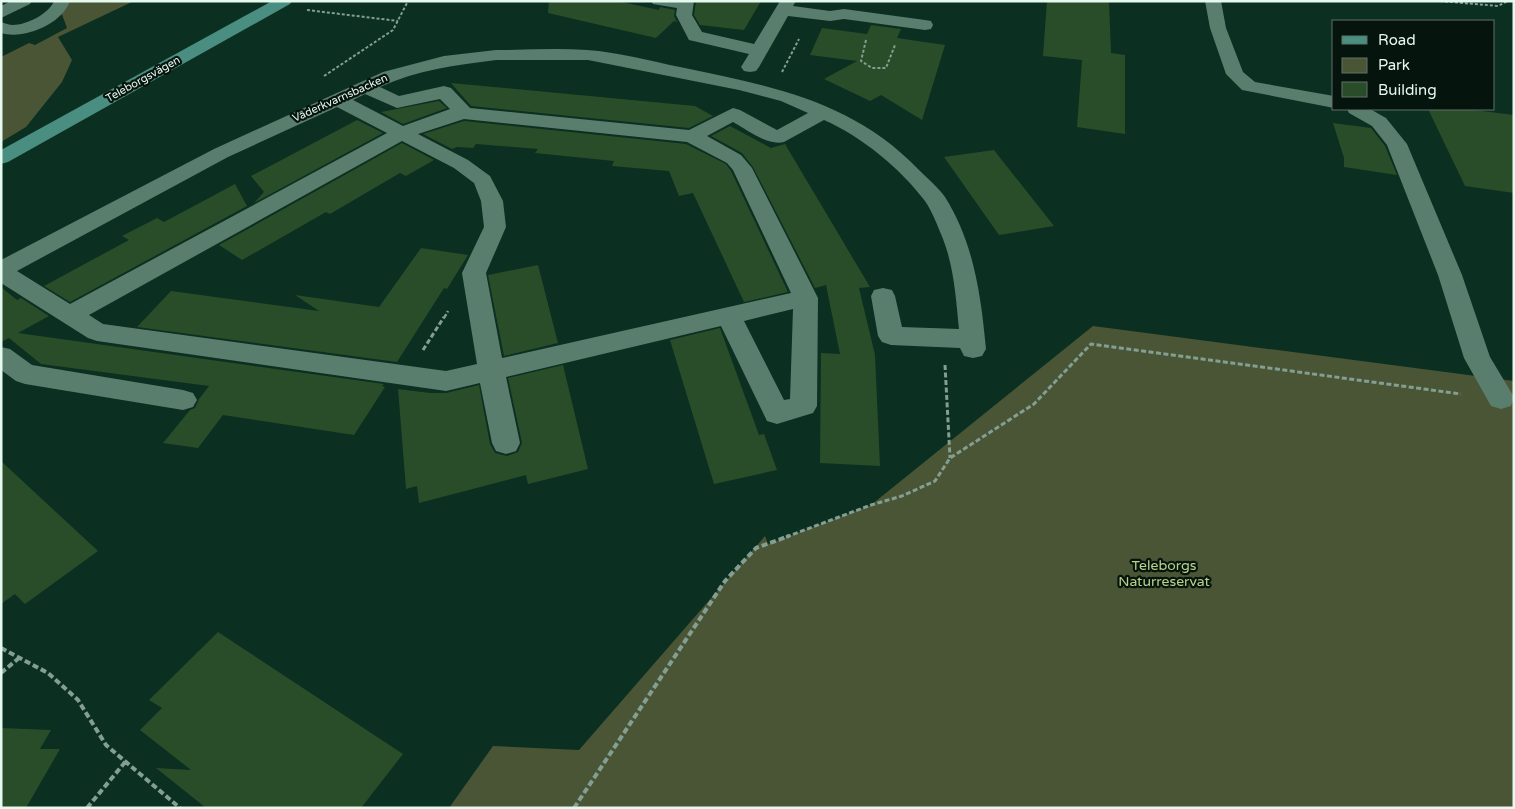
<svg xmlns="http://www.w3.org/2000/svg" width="1515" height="809" viewBox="0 0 1515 809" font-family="'Varela Round',sans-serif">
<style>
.green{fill:#4a5535}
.building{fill:#294d28}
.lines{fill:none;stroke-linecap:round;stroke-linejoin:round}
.path-far3{stroke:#839e92;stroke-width:2;stroke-dasharray:3 2;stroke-linecap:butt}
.path-far2{stroke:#839e92;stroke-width:2.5;stroke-dasharray:4.5 2;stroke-linecap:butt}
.path-far1{stroke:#839e92;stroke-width:3;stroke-dasharray:5 2.5;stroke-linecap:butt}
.path{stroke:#839e92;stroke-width:4;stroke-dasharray:6 3;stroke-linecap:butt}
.minor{fill:#5a7e6d;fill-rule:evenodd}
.major{fill:#498e81;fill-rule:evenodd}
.labels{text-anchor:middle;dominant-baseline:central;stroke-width:4.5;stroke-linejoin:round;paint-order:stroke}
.far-street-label{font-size:11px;fill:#e6f9ef;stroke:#06140e}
.park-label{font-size:14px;fill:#b9d287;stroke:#06140e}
</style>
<rect width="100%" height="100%" fill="#0b2f21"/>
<path class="green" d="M 57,1 L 134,1 L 58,37 L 72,60 L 62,82 L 26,127 L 1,142 L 1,57 L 29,43 L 35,45 L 67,28 Z
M 1093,326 L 1514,381 L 1514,808 L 449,808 L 493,746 L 579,750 L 765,536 L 768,544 L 871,505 Z"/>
<path class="building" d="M 549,1 L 617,1 L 659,10 L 660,7 L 675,10 L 674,16 L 677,22 L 674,21 L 656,38 L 548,13 Z
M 696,1 L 761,1 L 744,30 L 700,25 L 694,15 Z
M 1047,1 L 1109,1 L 1111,53 L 1125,55 L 1125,134 L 1077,127 L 1082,60 L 1043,56 Z
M 871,25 L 901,29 L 897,38 L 945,45 L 922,120 L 881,95 L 870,101 L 824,79 L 857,61 L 810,55 L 822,28 L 867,34 Z
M 451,83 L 695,106 L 713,116 L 689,128 L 471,106 Z
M 439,101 L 447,108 L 403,124 L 381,112 Z
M 1428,109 L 1466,109 L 1514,115 L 1514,193 L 1465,186 Z
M 357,120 L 383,133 L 254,203 L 264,192 L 251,176 Z
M 464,121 L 686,144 L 726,164 L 731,171 L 788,292 L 744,302 L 693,193 L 679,196 L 669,171 L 612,166 L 614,161 L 535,153 L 538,149 L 476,144 L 473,148 L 457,147 L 452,149 L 423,134 Z
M 1333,123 L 1371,128 L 1385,146 L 1397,175 L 1344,167 L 1344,158 Z
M 730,126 L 771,148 L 785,144 L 870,287 L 859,288 L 875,355 L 880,466 L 820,463 L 821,353 L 840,354 L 826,285 L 815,288 L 753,167 L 742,153 L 711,136 Z
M 402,143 L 434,160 L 406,176 L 400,173 L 330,214 L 326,212 L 242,260 L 219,245 Z
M 994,150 L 1054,226 L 999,235 L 944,157 Z
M 235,184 L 247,206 L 70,302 L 44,286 L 129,240 L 122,236 L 157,218 L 164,222 Z
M 421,248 L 468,255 L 447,289 L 444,288 L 397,362 L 137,327 L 171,291 L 319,311 L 295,295 L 379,307 Z
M 538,265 L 558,343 L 504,356 L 488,275 Z
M 1,287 L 17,300 L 21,298 L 49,316 L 18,333 L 384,384 L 382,386 L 385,387 L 354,435 L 223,415 L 198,448 L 163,443 L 190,410 L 195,408 L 199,399 L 209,386 L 41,364 L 9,338 L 1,342 Z
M 720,328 L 759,435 L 764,434 L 777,470 L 714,484 L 670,340 Z
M 563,365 L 588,469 L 528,484 L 526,475 L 419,503 L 417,486 L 406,489 L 398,389 L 430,393 L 446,393 L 479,385 L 490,444 L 495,453 L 507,456 L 518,452 L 522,443 L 508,378 Z
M 1,461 L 98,551 L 25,604 L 15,594 L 1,604 Z
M 218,632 L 403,754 L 361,808 L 206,808 L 156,768 L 191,770 L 140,730 L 162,708 L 149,700 Z
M 1,728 L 51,730 L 40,749 L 60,749 L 26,808 L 1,808 Z"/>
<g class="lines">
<path class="path-far3" d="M 1440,1 L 1498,6 L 1508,1
M 307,10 L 398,21
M 866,40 L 861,61 L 872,68 L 886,68 L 895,45
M 782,72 L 799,39
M 324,76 L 393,30 L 408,1"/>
<path class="path-far2" d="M 444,318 L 448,311"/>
<path class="path-far1" d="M 423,350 L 444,317
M 945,365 L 950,458
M 786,537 L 871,505 L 902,496 L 935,481 L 950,458 L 1034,404 L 1091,344 L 1461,394"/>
<path class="path" d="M 1,648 L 48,673 L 78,700 L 106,745 L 180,808
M 1,673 L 19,658
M 87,808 L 126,761
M 574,808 L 725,581 L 756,548 L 789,536"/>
<path class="minor" d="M 11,1 L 32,1 L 30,4 L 1,18 L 1,6 Z
M 54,1 L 70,1 C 62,24 24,40 1,33 L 1,22 C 5,23 9,25 13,25 C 26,25 49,14 54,1 Z
M 651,1 L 694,1 L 692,15 L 702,32 L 754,44 L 780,1 L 796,1 L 793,6 L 830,11 L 844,9 L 925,20 L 931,21 L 933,25 L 931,29 L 925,30 L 844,19 L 830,21 L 788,16 L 759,67 L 756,71 L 750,72 L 744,71 L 741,67 L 749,54 L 689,40 L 676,15 L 677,8 L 653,4 Z
M 1205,1 L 1221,1 L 1226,28 L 1243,72 L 1255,82 L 1334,96 L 1334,108 L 1242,90 L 1226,74 L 1210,28 Z
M 496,50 C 526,50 557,48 587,50 C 618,52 650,61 680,67 C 770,86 852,100 919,170 C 927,178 938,187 945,197 C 974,243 981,296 986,349 L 982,356 L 973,358 L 964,356 L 960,348 L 891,345 L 882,342 L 878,336 L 871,296 L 874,290 L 883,288 L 892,290 L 895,296 L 902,327 L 959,329 C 956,299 954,267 943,239 C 938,227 932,211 925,201 C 899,167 862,137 824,120 L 784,142 C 767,146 748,130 733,122 L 707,136 L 741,155 L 752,168 L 818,298 L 817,406 L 813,413 L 777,424 L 767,421 L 721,326 L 506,377 L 520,443 L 516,451 L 506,454 L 496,451 L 492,443 L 480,383 L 446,391 L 97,341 L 88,338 L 1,283 L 1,260 L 214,149 L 383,72 L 444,56 ZM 496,60 L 588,60 L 739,90 L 781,101 L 808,113 L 777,130 L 740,110 L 733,108 L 689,130 L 470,108 L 451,88 L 444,86 L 399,96 L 380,87 C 417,70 456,65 496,60 ZM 365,94 L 397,108 L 440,99 L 450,109 L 403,126 L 353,100 ZM 337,107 L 387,133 L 70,304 L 17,271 L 228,157 ZM 464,119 L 687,142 L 727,163 L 733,170 L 791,293 L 502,358 L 486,273 L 506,227 L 503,201 L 490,176 L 468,160 L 418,134 ZM 402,141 L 454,168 L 474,183 L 481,201 L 484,227 L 462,273 L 477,364 L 446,371 L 103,324 L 89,315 ZM 793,309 L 790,399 L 784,400 L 744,321 Z
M 1347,109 L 1370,109 L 1386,118 L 1407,144 L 1462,275 L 1490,357 L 1514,397 L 1511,406 L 1501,409 L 1491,406 L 1464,358 L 1438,275 L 1387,145 L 1372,126 L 1349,113 Z
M 1,347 L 10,349 L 32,365 L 183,390 L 193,393 L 197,400 L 193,407 L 183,410 L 25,384 L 16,381 L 1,370 Z"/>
<path class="major" d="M 272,1 L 292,1 L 290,4 L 8,162 L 1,164 L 1,150 Z"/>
</g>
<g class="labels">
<g class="far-street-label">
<text transform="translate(143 79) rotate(-29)">Teleborgsvägen</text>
<text transform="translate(340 98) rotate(-24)">Väderkvarnsbacken</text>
</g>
<g class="park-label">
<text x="1164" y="565">Teleborgs<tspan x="1164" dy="16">Naturreservat</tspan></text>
</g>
</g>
<rect width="1515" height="809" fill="none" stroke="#e6f9ef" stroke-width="5"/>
<rect x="1332" y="20" width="162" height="90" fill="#06140e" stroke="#607068"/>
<rect x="1342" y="36" width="25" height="8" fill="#498e81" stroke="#607068"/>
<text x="1378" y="45" font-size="15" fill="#e6f9ef">Road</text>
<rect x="1342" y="58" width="25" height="15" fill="#4a5535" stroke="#607068"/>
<text x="1378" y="70" font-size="15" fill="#e6f9ef">Park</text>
<rect x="1342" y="82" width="25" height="15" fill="#294d28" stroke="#607068"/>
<text x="1378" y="95" font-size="15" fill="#e6f9ef">Building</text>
</svg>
